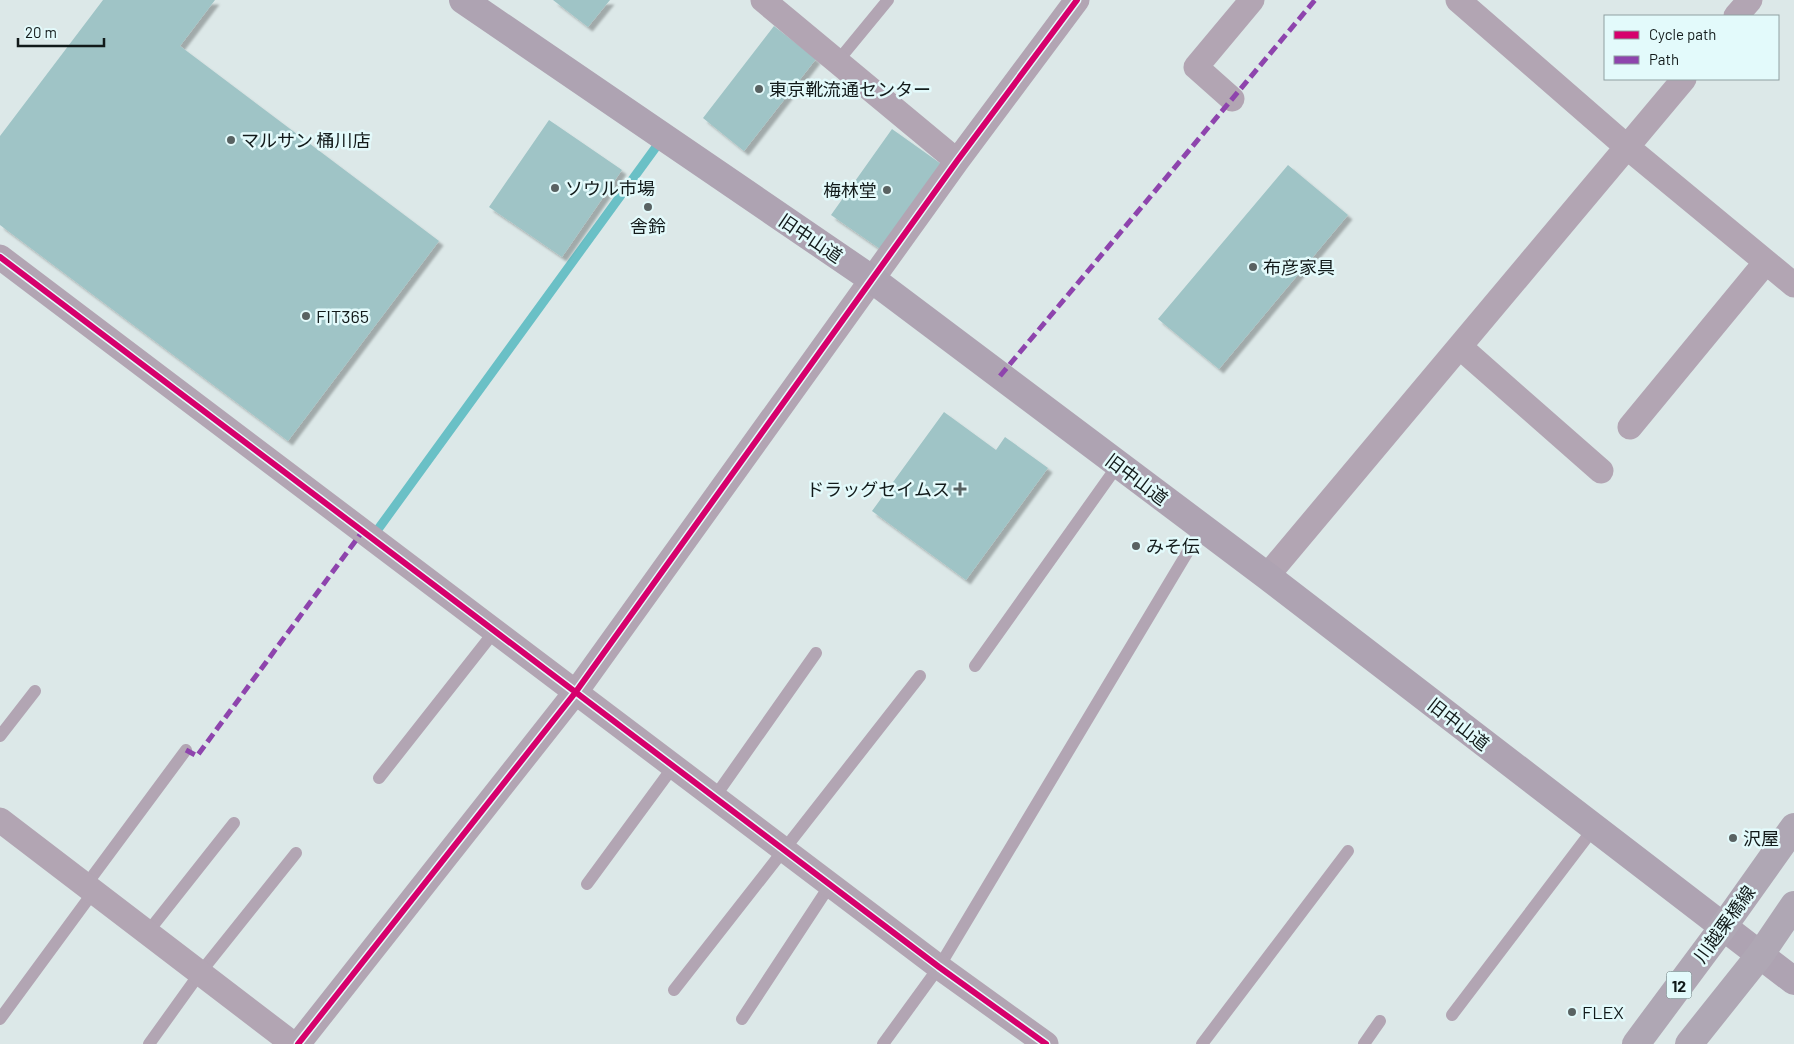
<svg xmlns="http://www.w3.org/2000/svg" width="1794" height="1044" viewBox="0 0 1794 1044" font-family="Barlow,'Noto Sans JP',sans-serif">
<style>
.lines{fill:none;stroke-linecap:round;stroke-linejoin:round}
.stream{stroke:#6ac0c6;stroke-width:9}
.building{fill:#9fc4c6;filter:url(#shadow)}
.lane{stroke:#b2a5b3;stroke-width:12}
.street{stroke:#b2a5b3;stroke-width:25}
.secondary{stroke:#aea3b2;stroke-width:28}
.primary{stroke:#afa7b4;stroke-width:28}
.quiet{stroke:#8e44ad;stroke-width:5;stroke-dasharray:10 5;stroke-linecap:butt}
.cycleway-casing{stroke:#e3fafb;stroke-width:9}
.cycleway{stroke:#d6006c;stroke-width:6}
.poi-dot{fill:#596262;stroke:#e3fafb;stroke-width:2}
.labels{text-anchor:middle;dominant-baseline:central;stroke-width:5;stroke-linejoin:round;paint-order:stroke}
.shield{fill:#e3fafb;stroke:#515d5e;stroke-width:1}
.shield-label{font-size:16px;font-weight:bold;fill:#121a1a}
.poi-label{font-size:18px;fill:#121a1a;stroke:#e3fafb;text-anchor:start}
.street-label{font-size:18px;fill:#121a1a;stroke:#e3fafb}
</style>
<defs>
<filter id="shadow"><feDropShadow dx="4.5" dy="4.5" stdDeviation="1" flood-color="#0004"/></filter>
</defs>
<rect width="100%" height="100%" fill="#dce8e8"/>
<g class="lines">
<path class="stream" d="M 376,532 L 656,147"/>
</g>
<path class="building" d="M 103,0 L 215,0 L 180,46 L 439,241 L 288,441 L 0,225 L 0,136 Z
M 553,0 L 610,0 L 588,27 Z
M 774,26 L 816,59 L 744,151 L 703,118 Z
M 549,120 L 622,170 L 562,257 L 489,207 Z
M 892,129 L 944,166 L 883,251 L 831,215 Z
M 1288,165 L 1348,215 L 1219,369 L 1158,319 Z
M 944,412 L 996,450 L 1005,437 L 1048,468 L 966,580 L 872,511 Z"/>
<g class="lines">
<path class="lane" d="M 837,62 L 888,0
M 975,666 L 1118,465
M 0,736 L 35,691
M 379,778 L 494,632
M 714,798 L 816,653
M 587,884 L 673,767
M 86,885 L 186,750
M 147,933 L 234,823
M 674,990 L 920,676
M 1452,1015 L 1594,828
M 0,1019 L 94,891
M 742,1019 L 830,885
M 149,1044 L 200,973 L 296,853
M 883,1044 L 939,967 L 1202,528
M 1202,1044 L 1348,851
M 1364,1044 L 1380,1021"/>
<path class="street" d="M 763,0 L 957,161
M 1458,0 L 1627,147 L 1794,285
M 1736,16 L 1750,0
M 1232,99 L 1196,67 L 1252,0
M 0,257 L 939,967 L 1046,1044
M 1460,347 L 1601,471
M 1630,427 L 1766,262
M 1267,576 L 1684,79
M 0,820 L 293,1044
M 298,1044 L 575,693 L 957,161 L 1077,0"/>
<path class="secondary" d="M 463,0 L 873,280 L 1267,576 L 1794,981"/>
<path class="primary" d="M 1636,1044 L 1723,927 L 1794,827
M 1689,1044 L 1760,955 L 1794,905"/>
<path class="quiet" d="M 1000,376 L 1315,0
M 186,750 L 197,756 L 362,532"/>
<defs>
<path id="cycleway" d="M 0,257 L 939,967 L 1046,1044
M 298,1044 L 575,693 L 957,161 L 1077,0"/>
</defs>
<use href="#cycleway" class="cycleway-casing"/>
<use href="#cycleway" class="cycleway"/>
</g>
<g class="poi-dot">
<circle cx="759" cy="89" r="5"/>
<circle cx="231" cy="140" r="5"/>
<circle cx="555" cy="188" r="5"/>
<circle cx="887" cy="190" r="5"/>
<circle cx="648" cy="207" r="5"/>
<circle cx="1253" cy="267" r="5"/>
<circle cx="306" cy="316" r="5"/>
<path d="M957.5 481.5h5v5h5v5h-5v5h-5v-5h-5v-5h5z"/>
<circle cx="1136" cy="546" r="5"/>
<circle cx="1733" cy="838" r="5"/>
<circle cx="1572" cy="1012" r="5"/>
</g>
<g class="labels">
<rect class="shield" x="1666.5" y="971.5" width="25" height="27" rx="4"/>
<g class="shield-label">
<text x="1679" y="985">12</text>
</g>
<g class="poi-label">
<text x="769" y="89">東京靴流通センター</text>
<text x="241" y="140">マルサン 桶川店</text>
<text x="565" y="188">ソウル市場</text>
<text x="877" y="190" text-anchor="end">梅林堂</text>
<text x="648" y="226" text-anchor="middle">舎鈴</text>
<text x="1263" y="267">布彦家具</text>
<text x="316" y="316">FIT365</text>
<text x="950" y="489" text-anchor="end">ドラッグセイムス</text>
<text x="1146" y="546">みそ伝</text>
<text x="1743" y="838">沢屋</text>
<text x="1582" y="1012">FLEX</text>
</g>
<g class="street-label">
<text transform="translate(811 238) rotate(34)">旧中山道</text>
<text transform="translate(1137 479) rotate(37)">旧中山道</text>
<text transform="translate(1459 724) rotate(38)">旧中山道</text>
<text transform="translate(1724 924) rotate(-54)">川越栗橋線</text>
</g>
</g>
<rect x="1604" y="15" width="175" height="65" fill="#e3fafb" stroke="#8fa0a1"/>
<rect x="1614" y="31" width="25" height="8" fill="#d6006c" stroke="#8fa0a1"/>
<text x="1649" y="40" font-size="15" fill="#121a1a">Cycle path</text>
<rect x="1614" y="56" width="25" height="8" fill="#8e44ad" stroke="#8fa0a1"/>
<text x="1649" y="65" font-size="15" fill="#121a1a">Path</text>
<path d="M18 38v8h86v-8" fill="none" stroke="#121a1a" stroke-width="2.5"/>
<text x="25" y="38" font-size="15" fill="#121a1a" stroke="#e3fafb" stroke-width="4" paint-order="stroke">20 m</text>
</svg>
